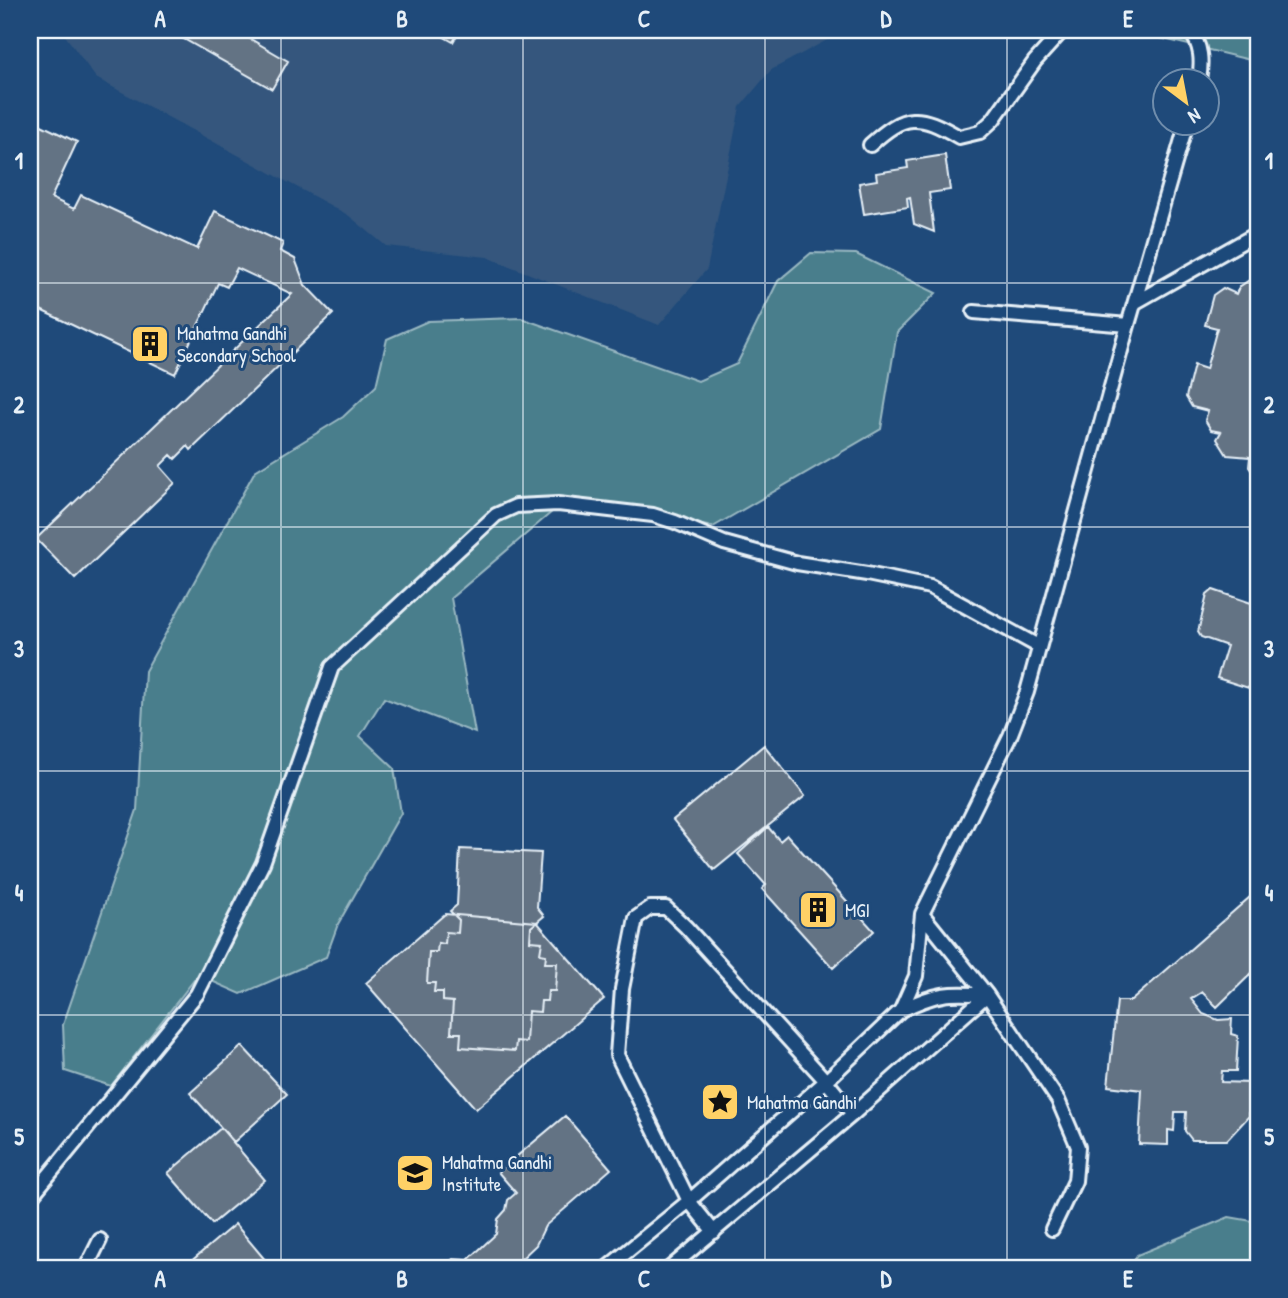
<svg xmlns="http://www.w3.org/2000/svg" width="1288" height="1298" viewBox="0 0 1288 1298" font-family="'Patrick Hand',sans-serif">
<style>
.built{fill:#34567d}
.green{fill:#4a7e8c;stroke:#99b8c2;stroke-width:2}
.building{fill:#647384;stroke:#e8f1f8;stroke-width:2}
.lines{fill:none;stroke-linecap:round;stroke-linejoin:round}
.lane-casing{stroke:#e8f1f8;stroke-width:18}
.lane{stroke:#1f4a7a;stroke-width:12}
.grid{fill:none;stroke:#e8f1f8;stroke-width:2;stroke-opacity:0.55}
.labels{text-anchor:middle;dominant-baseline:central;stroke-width:6;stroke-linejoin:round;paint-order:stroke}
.poi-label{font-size:19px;fill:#e8f1f8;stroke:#1f4a7a;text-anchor:start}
.neatline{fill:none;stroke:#e8f1f8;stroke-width:2.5}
.grid-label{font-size:23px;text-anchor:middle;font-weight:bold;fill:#e8f1f8}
</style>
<rect width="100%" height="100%" fill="#1f4a7a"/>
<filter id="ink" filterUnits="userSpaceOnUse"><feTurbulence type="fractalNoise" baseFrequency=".0143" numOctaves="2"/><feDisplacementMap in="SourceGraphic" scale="14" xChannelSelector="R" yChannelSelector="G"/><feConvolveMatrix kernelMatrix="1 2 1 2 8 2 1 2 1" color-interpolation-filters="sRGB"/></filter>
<g filter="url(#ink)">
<path class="built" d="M 61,30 L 846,30 L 771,70 L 740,107 L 707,269 L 659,325 L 487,257 L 386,246 L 348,215 L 96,78 Z"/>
<path class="green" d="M 1052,30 L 1258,30 L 1258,62 L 1156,37 L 1060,39 Z
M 811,253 L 856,254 L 936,293 L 897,332 L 881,429 L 713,527 L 566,500 L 451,598 L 475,733 L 384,698 L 360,736 L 394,768 L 401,813 L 338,924 L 326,957 L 241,994 L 198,975 L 111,1086 L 65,1071 L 63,1025 L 137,810 L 145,671 L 255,471 L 343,417 L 376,386 L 387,339 L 428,321 L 521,318 L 698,381 L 737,364 L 778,281 Z
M 1229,1217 L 1258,1222 L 1258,1268 L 1130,1268 L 1137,1255 Z"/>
<path class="building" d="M 168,30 L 235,30 L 288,61 L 272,89 Z
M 432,30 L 460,30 L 453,42 Z
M 35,122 L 77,142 L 51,198 L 74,209 L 81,195 L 197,249 L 215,211 L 283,243 L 280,251 L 295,259 L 305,285 L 333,314 L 191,450 L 188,446 L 175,459 L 171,455 L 160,466 L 175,483 L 75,579 L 36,539 L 292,294 L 237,268 L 227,287 L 218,283 L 175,374 L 30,305 L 30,132 Z
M 945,155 L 950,190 L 929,193 L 934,232 L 914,224 L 910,197 L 907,198 L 908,207 L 864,214 L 859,183 L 877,180 L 876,173 L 908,168 L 907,161 Z
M 1251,279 L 1258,282 L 1258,475 L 1254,474 L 1249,467 L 1250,457 L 1227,455 L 1217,439 L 1221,432 L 1211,430 L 1205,420 L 1208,411 L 1192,407 L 1186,397 L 1194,365 L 1206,369 L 1217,328 L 1205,325 L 1213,295 L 1223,288 L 1236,294 L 1239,287 Z
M 1258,582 L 1258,691 L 1217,678 L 1227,646 L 1201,637 L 1198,632 L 1207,595 L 1213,590 L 1251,603 Z
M 764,745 L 805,796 L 714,870 L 673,820 Z
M 768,827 L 780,841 L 787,835 L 874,931 L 833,968 L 762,889 L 766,885 L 738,854 Z
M 460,849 L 541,853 L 537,907 L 544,916 L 531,927 L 530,941 L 542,942 L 540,954 L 546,955 L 545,963 L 557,963 L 555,991 L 548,991 L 547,1001 L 541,1001 L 540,1012 L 528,1011 L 526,1042 L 516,1041 L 515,1051 L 460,1047 L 461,1033 L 451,1033 L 453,1002 L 443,1001 L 443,992 L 434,992 L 435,983 L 427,983 L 429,952 L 437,952 L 438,943 L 445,944 L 446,932 L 458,933 L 459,920 L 450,911 L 457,905 Z
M 1258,890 L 1258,967 L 1217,1007 L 1202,992 L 1191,999 L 1203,1014 L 1218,1020 L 1232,1019 L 1231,1034 L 1238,1036 L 1236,1071 L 1222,1071 L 1221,1082 L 1251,1083 L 1249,1116 L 1227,1140 L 1192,1140 L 1185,1131 L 1186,1112 L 1175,1112 L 1174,1131 L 1168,1130 L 1168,1145 L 1139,1144 L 1142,1090 L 1108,1086 L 1117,1001 L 1131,1001 Z
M 445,914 L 537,922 L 604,999 L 476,1109 L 366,983 Z
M 242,1046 L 287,1094 L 234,1142 L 190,1093 Z
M 565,1116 L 611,1169 L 545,1226 L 536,1245 L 519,1261 L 526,1268 L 442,1268 L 453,1259 L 468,1260 L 496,1234 L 498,1219 L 506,1210 L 508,1200 L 516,1193 L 498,1172 Z
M 221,1128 L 265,1180 L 212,1224 L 168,1173 Z
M 235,1224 L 272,1268 L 183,1268 Z"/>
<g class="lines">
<defs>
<path id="lane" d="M 1189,30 C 1202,45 1202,62 1199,80
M 870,145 C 905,113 918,113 959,137 L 980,132 L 993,120 L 1035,61 L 1063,30
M 1136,302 L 1258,233
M 974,312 L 1128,325
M 922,914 L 987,995 L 1058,1100 L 1078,1147 L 1075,1181 L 1052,1229
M 901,1010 C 936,993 948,992 987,995
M 30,1198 L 197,994 L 263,863 L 332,667 L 496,515 L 516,506 L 558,504 L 653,515 L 675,522 L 724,543 L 797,563 L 867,574 L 930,587 L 1038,646
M 714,1232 L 689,1201 L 617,1055 L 622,989 L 636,918 L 650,908 L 666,908 L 686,927 L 826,1081 L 853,1114
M 86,1268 L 100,1240
M 607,1268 L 689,1201 L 826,1081 L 901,1010 L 916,976 L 922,914 L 1010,736 L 1027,692 L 1128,325 L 1187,122
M 670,1268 L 853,1114 L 987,995"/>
</defs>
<use href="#lane" class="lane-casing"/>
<use href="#lane" class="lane"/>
</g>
</g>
<path class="grid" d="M 281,30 L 281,1268M 523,30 L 523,1268M 765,30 L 765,1268M 1007,30 L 1007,1268M 30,283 L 1258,283M 30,527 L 1258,527M 30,771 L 1258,771M 30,1015 L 1258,1015"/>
<defs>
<symbol id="building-square" viewBox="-11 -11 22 22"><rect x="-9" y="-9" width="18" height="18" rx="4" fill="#ffd166" stroke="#1f4a7a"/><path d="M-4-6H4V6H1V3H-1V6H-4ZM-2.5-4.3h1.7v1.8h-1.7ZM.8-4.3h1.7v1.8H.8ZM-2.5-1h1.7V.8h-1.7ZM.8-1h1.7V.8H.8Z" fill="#111"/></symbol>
<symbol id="sight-square" viewBox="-11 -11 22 22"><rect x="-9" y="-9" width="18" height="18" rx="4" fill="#ffd166" stroke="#1f4a7a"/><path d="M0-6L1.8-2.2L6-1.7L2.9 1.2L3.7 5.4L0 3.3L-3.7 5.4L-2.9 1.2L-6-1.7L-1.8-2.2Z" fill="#111"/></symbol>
<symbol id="school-square" viewBox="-11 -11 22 22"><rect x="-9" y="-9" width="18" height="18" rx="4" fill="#ffd166" stroke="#1f4a7a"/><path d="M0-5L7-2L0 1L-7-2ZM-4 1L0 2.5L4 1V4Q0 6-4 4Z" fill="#111"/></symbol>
</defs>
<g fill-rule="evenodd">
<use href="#building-square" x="128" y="322" width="44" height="44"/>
<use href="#building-square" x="796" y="888" width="44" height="44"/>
<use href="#sight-square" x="698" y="1080" width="44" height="44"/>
<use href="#school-square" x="393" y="1151" width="44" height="44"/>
</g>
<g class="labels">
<g class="poi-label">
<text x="177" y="333">Mahatma Gandhi<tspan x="177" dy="22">Secondary School</tspan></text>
<text x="845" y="910">MGI</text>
<text x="747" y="1102">Mahatma Gandhi</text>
<text x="442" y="1162">Mahatma Gandhi<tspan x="442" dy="22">Institute</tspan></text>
</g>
</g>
<rect width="1288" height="1298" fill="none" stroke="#1f4a7a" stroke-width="77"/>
<g transform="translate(1186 102) rotate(148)"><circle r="33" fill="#1f4a7a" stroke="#6f8dac" stroke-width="2"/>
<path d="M0-5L12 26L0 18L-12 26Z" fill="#ffd166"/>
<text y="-10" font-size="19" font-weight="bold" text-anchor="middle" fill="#e8f1f8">N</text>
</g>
<rect x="38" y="38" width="1212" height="1222" class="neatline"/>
<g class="grid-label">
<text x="160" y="27">A</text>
<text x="402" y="27">B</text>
<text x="644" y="27">C</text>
<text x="886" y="27">D</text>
<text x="1128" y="27">E</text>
<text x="19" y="169">1</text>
<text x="1269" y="169">1</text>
<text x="19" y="413">2</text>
<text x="1269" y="413">2</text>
<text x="19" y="657">3</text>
<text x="1269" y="657">3</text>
<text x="19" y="901">4</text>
<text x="1269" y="901">4</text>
<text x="19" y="1145">5</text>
<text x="1269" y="1145">5</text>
<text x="160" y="1287">A</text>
<text x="402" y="1287">B</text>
<text x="644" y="1287">C</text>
<text x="886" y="1287">D</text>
<text x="1128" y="1287">E</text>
</g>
</svg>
